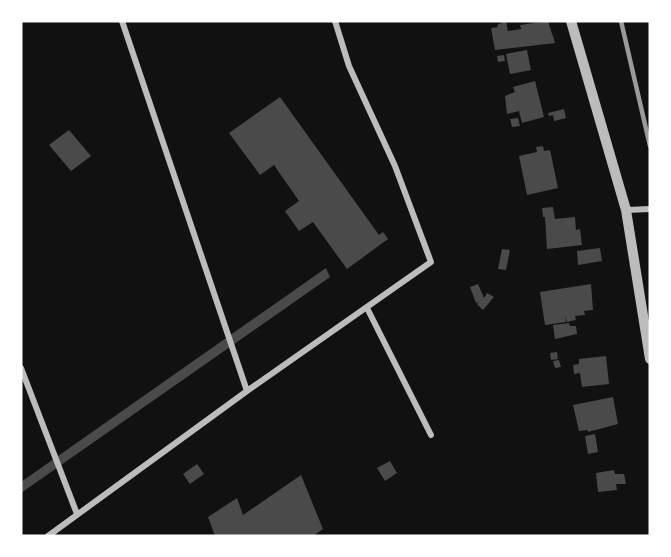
<svg xmlns="http://www.w3.org/2000/svg" width="671" height="557" viewBox="0 0 671 557" font-family="'Nunito Sans',sans-serif">
<style>
.building{fill:#4a4a4a}
.lines{fill:none;stroke-linecap:round;stroke-linejoin:round}
.minor{stroke:#bcbcbc;stroke-width:6}
.tertiary{stroke:#bcbcbc;stroke-width:10}
.rail{stroke:#9a9a9a;stroke-width:4.5}
</style>
<rect width="100%" height="100%" fill="#111"/>
<path class="building" d="M 506,21 L 508,31 L 521,29 L 520,25 L 548,21 L 555,43 L 495,50 L 491,28 L 498,27 L 497,25 Z
M 527,50 L 531,70 L 510,74 L 506,54 Z
M 504,55 L 505,61 L 498,62 L 497,56 Z
M 535,81 L 544,117 L 522,123 L 519,111 L 507,114 L 505,96 L 515,92 L 513,87 Z
M 280,97 L 379,235 L 383,232 L 388,239 L 347,269 L 313,222 L 299,231 L 285,211 L 299,201 L 274,165 L 260,175 L 229,133 Z
M 564,109 L 566,118 L 554,121 L 553,115 L 549,116 L 548,113 Z
M 518,118 L 520,126 L 512,127 L 510,119 Z
M 69,130 L 91,156 L 71,171 L 49,145 Z
M 543,146 L 544,151 L 550,150 L 558,188 L 527,195 L 519,156 L 537,152 L 536,147 Z
M 553,207 L 555,219 L 575,217 L 576,230 L 580,229 L 582,245 L 547,249 L 545,217 L 543,217 L 542,208 Z
M 600,248 L 602,261 L 578,265 L 577,251 Z
M 502,249 L 510,250 L 506,270 L 498,269 Z
M 326,268 L 330,277 L 21,493 L 21,482 Z
M 478,284 L 484,298 L 487,293 L 494,297 L 483,310 L 477,304 L 479,302 L 476,303 L 470,287 Z
M 591,284 L 593,310 L 584,311 L 585,315 L 575,316 L 576,320 L 567,322 L 565,315 L 566,322 L 545,325 L 540,292 Z
M 569,323 L 570,326 L 576,326 L 577,334 L 555,339 L 553,325 Z
M 557,352 L 558,359 L 551,360 L 550,353 Z
M 606,356 L 609,384 L 582,387 L 580,373 L 574,374 L 573,365 L 579,364 L 579,359 Z
M 559,360 L 561,367 L 555,368 L 553,361 Z
M 613,397 L 618,424 L 588,432 L 588,430 L 579,431 L 573,405 Z
M 595,434 L 598,452 L 588,454 L 585,436 Z
M 390,461 L 397,473 L 385,481 L 377,468 Z
M 197,464 L 204,474 L 190,484 L 183,474 Z
M 614,470 L 615,474 L 624,474 L 626,484 L 616,484 L 617,490 L 598,492 L 596,473 Z
M 301,475 L 323,529 L 313,536 L 215,536 L 208,517 L 237,498 L 243,515 Z"/>
<g class="lines">
<path class="minor" d="M 122,21 L 247,391
M 626,210 L 650,209
M 367,308 L 431,435
M 21,368 L 77,514
M 48,536 L 247,391 L 431,262 L 395,166 L 349,66 L 335,21"/>
<path class="tertiary" d="M 571,21 L 626,210 L 650,359"/>
<path class="rail" d="M 621,21 L 650,146"/>
</g>
<rect width="671" height="557" fill="none" stroke="#ffffff" stroke-width="45"/>
</svg>
